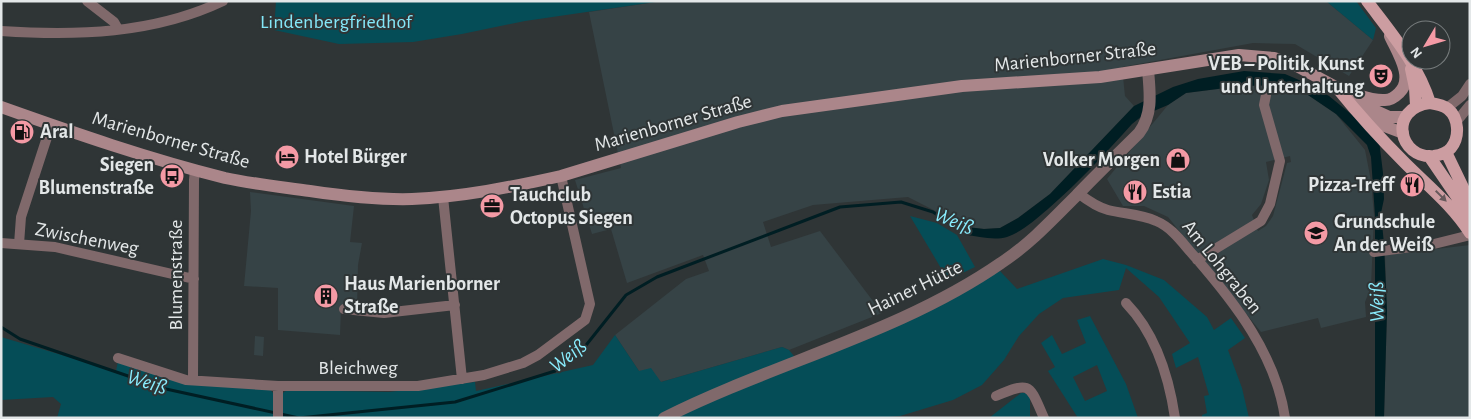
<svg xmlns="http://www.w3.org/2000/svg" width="1471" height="419" viewBox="0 0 1471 419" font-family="'Alegreya Sans',sans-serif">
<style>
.built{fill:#364346;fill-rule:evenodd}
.green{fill:#054d57;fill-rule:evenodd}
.water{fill:#001e23}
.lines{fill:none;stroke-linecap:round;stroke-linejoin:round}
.stream{stroke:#001e23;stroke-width:3}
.minor{stroke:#80696b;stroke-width:10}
.tertiary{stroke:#80696b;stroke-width:12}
.secondary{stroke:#ab868a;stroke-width:12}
.primary{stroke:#cc9da1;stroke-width:12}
.oneway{fill:#66595b}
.labels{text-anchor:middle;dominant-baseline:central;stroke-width:4;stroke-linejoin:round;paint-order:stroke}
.park-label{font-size:20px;fill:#84e7f8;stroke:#2f3536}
.street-label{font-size:20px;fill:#e3e7e8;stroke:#2f3536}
.poi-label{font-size:20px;font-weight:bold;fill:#e3e7e8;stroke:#2f3536;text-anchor:start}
.water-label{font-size:21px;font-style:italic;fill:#8aeeff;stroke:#2f3536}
</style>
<rect width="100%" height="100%" fill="#2f3536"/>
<path class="built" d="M 662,1 L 1326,1 L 1373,40 L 1349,76 L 1295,44 L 1253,43 L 1122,67 L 1125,96 L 1134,106 L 1050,194 L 1018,218 L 1000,228 L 984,229 L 967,227 L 908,197 L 813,205 L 763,222 L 771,247 L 820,231 L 882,313 L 789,350 L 782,347 L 661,382 L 639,371 L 615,335 L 686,279 L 709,271 L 703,255 L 627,283 L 611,229 L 592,234 L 575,180 L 621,168 L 589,12 Z
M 1280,85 L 1308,95 L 1336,114 L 1365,150 L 1371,181 L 1374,215 L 1371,287 L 1365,302 L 1366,317 L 1321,328 L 1318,318 L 1261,332 L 1168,217 L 1144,206 L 1123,206 L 1107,179 L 1168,105 L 1186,93 L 1241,86 ZM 1290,156 L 1291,162 L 1287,163 L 1273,216 L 1266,226 L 1258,231 L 1252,215 L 1261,204 L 1269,180 L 1266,162 Z
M 250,192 L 354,206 L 350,242 L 362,243 L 358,265 L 357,309 L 341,309 L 340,335 L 278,330 L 278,288 L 244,286 L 251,211 Z
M 1470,245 L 1470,418 L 1384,418 L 1387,311 L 1385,255 Z
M 255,336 L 264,337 L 263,356 L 254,355 Z"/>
<path class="green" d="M 276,1 L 662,1 L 525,21 L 462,34 L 413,42 L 339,44 L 274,30 Z
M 1326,1 L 1356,1 L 1376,28 L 1373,40 Z
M 910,216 L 937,223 L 957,235 L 975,267 L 948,280 Z
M 1103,259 L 1126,265 L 1164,280 L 1207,317 L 1214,330 L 1231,318 L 1245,338 L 1228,350 L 1242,388 L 1249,418 L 1202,418 L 1202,415 L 1207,413 L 1204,396 L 1209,395 L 1198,357 L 1176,368 L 1172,354 L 1190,343 L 1159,297 L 1126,268 L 1119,290 L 1063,298 L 1039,314 L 1019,336 L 1004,360 L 982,385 L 953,400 L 900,416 L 878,418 L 57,418 L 61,404 L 53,397 L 1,400 L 1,337 L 116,371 L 118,361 L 170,379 L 270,389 L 273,393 L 273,405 L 284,392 L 288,390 L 389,392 L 475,382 L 476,391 L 593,365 L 615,335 L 639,371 L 651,368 L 661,382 L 782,347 L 789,350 L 798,361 L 1000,271 L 1017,289 Z
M 1090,316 L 1126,384 L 1138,418 L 1078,418 L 1048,371 L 1055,367 L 1041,343 L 1052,335 L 1062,354 L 1086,343 L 1077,320 ZM 1097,365 L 1107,391 L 1085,401 L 1073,377 Z
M 1021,393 L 1025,393 L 1030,397 L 1030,418 L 989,418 Z"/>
<path class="water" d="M 1244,71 L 1285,74 L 1299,80 L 1329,96 L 1351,114 L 1379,140 L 1383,173 L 1384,199 L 1381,213 L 1384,244 L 1387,311 L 1384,418 L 1375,418 L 1375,216 L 1371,157 L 1367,145 L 1336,114 L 1308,95 L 1280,85 L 1241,86 L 1186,93 L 1168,105 L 1142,116 L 1132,124 C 1105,154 1078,183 1048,209 C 1036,219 1022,232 1007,237 C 993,241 978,236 965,235 L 968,230 L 967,227 L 984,229 L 1000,228 L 1018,218 L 1050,194 L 1134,106 L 1173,87 L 1198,79 Z"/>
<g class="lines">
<path class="stream" d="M 1,327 L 20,339 L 166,389 L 299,418
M 299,418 L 455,402 L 555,371 L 583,349 L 626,295 L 657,277 L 840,207 L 901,202 L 933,212 L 954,226 L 970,232"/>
<path class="minor" d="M 87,1 L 114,22 L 118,29
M 1,31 C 76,36 154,34 223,1
M 1447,108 L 1462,96 L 1470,84
M 1456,122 L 1470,105
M 1078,193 C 1087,200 1097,207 1108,210 C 1124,214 1141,214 1156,221 C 1173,228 1183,244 1195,257 C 1235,303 1276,355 1285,418
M 443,197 L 462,379
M 1,243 L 55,247 L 194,279
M 19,244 L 21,217 L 51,125
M 1374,252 L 1434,244 L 1470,235
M 1197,260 L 1261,221 L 1270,204 L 1280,161 L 1264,105 L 1267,90
M 1126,303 C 1155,333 1169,377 1175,418
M 344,309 L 384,313 L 455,305
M 118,358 L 186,380 L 278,386 L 418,386 L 484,375 L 523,363 L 538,355 L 585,320 L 590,304 L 561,176
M 193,380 L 194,180 L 195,170
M 278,386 L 278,418
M 996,396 C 1031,381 1029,384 1044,418"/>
<path class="tertiary" d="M 664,418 C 773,363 900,333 1001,263 C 1030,244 1053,219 1077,195 C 1097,174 1118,154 1139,133 C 1153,114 1150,93 1148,70"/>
<path class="secondary" d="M 1347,92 C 1359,95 1373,101 1385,100 C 1390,100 1395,97 1399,93 C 1415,78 1397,52 1390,36
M 1365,106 L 1389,117 L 1405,117
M 1,107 C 74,133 149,159 225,178 C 253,184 282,187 310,191 C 344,196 378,200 412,199 C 462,197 512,187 561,176 L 738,122 L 782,111 L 962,86 L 1100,77 L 1239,55 L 1274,58 L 1295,65 L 1345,92 L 1379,124 L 1403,133"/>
<path class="primary" d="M 1367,1 C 1391,33 1418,64 1430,103
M 1411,69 L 1415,88 L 1416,106
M 1338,89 C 1359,115 1381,139 1405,163 C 1428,186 1452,205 1470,233
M 1430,103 C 1437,104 1443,105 1448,109 C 1459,118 1460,137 1451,148 C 1447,153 1440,155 1434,156 C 1399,160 1387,108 1430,103 Z
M 1446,152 L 1470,202
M 1429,156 L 1470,216"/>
</g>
<defs><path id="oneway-solid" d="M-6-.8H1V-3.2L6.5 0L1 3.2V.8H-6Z" transform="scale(1.25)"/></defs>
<use class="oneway" href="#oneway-solid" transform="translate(1441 196) rotate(45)"/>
<defs>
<symbol id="theatre-disc" viewBox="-11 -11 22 22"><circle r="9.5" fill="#f49aa5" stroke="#2f3536"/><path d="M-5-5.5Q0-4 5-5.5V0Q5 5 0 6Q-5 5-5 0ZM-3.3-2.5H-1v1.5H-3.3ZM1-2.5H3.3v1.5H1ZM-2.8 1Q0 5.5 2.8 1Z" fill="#111"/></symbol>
<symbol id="fuel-disc" viewBox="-11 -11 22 22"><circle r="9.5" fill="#f49aa5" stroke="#2f3536"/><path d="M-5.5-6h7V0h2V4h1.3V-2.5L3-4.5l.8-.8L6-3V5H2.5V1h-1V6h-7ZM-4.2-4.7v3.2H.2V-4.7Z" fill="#111"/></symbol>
<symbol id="hotel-disc" viewBox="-11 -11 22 22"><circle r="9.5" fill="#f49aa5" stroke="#2f3536"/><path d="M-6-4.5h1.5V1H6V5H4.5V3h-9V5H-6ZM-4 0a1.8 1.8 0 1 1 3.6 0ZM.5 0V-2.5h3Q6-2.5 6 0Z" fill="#111"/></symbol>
<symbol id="shop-disc" viewBox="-11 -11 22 22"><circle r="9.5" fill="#f49aa5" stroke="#2f3536"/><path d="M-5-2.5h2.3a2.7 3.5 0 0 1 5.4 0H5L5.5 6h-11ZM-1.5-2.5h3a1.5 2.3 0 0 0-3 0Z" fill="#111"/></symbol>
<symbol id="bus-disc" viewBox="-11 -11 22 22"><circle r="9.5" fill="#f49aa5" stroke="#2f3536"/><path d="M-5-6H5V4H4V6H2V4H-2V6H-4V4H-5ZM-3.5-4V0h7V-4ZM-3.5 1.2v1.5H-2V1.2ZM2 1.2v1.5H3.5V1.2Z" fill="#111"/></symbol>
<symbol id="restaurant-disc" viewBox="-11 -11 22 22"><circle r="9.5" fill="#f49aa5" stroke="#2f3536"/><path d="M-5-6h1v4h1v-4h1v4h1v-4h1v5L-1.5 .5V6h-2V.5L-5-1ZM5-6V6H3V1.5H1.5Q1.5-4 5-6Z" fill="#111"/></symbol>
<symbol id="office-disc" viewBox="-11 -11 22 22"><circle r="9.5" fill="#f49aa5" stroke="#2f3536"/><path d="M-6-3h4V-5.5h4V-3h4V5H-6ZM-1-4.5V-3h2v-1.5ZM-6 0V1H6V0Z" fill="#111"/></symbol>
<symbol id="school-disc" viewBox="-11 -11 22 22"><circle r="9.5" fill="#f49aa5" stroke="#2f3536"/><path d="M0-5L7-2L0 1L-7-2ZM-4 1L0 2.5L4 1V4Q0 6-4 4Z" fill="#111"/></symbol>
<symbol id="building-disc" viewBox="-11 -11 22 22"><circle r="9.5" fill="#f49aa5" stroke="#2f3536"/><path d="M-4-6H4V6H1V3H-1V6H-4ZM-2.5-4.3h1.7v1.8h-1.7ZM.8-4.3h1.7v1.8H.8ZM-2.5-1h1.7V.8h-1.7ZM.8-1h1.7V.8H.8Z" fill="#111"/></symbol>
</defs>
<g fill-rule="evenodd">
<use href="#theatre-disc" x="1367" y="62" width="28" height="28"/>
<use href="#fuel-disc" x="8" y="118" width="28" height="28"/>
<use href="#hotel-disc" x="273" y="143" width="28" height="28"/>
<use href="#shop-disc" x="1164" y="146" width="28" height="28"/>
<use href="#bus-disc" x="158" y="162" width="28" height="28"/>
<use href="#restaurant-disc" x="1398" y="171" width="28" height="28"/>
<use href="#restaurant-disc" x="1121" y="178" width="28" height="28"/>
<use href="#office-disc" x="478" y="192" width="28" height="28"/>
<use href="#school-disc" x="1302" y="219" width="28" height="28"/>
<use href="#building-disc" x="312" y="282" width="28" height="28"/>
</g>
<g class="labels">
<g class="park-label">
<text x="336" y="22">Lindenbergfriedhof</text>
</g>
<g class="street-label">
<text transform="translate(1075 57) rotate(-6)">Marienborner Straße</text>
<text transform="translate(673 123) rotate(-16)">Marienborner Straße</text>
<text transform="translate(171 140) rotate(16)">Marienborner Straße</text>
<text transform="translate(87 239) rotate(11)">Zwischenweg</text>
<text transform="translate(1222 267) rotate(51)">Am Lohgraben</text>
<text transform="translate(176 275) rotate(-90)">Blumenstraße</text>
<text transform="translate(915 288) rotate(-26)">Hainer Hütte</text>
<text x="358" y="368">Bleichweg</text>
</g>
<g class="poi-label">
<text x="1364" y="64" text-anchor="end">VEB – Politik, Kunst<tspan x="1364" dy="23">und Unterhaltung</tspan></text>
<text x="40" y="132">Aral</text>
<text x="304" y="157">Hotel Bürger</text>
<text x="1160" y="160" text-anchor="end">Volker Morgen</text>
<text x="154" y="165" text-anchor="end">Siegen<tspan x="154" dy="23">Blumenstraße</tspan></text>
<text x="1394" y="185" text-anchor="end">Pizza-Treff</text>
<text x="1152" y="192">Estia</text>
<text x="510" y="195">Tauchclub<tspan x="510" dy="23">Octopus Siegen</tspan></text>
<text x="1334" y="222">Grundschule<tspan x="1334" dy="23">An der Weiß</tspan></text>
<text x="344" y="284">Haus Marienborner<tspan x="344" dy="23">Straße</tspan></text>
</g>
<g class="water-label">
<text transform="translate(954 221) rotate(23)">Weiß</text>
<text transform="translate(1377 302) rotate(-91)">Weiß</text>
<text transform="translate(568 356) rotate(-38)">Weiß</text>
<text transform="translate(147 382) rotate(18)">Weiß</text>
</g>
</g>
<rect width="1471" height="419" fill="none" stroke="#e3e7e8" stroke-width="5"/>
<g transform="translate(1426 45) rotate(232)"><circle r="24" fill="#2f3536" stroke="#777c7d"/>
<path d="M0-4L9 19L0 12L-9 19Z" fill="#f49aa5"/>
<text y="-8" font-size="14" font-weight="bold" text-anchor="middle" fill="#e3e7e8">N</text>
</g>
</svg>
